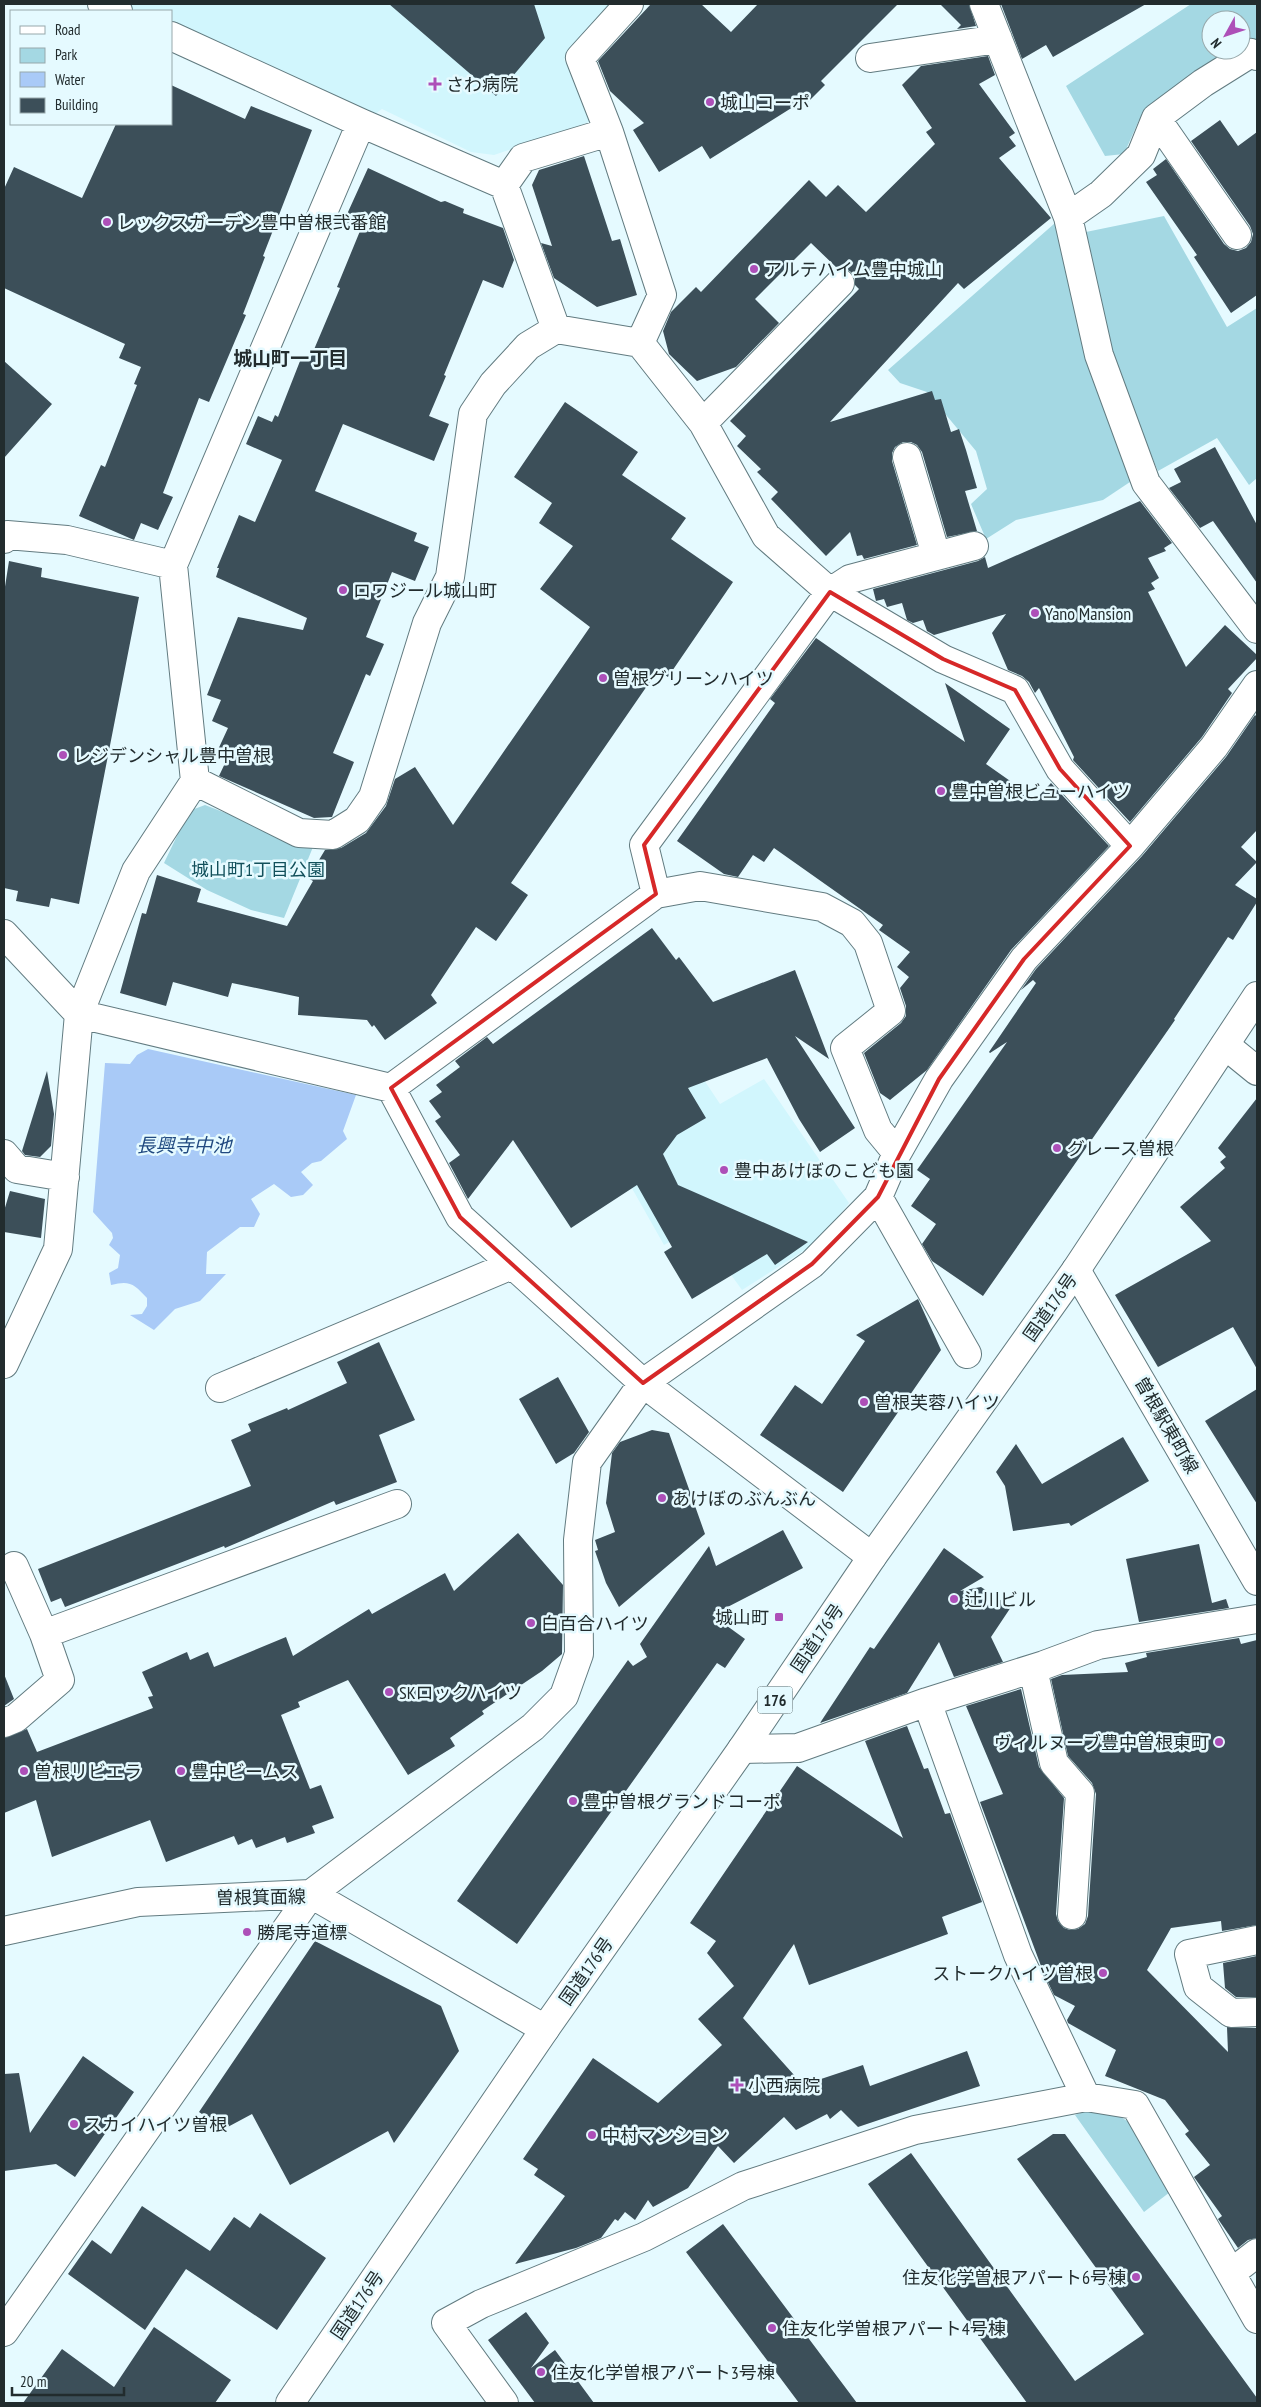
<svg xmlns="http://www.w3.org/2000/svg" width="1261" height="2407" viewBox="0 0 1261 2407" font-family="'PT Sans Narrow','Noto Sans JP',sans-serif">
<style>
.built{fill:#d1f6fd}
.green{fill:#a4d8e3}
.water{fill:#a9caf7}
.building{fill:#3c4f59}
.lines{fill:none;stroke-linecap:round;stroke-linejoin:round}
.minor-casing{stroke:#627b80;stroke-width:30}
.highway-casing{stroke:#627b80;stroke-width:30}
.minor{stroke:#fff;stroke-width:28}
.highway{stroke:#fff;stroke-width:28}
.marked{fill:none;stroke:#d62828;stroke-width:4;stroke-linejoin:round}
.poi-dot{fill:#ad4fb8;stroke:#e5faff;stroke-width:2}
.labels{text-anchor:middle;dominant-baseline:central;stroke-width:5;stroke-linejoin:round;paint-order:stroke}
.shield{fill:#e5faff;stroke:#5c6a6d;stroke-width:1}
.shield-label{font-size:16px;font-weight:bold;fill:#222c2e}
.poi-label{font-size:18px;fill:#222c2e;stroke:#e5faff;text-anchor:start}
.park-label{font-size:18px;fill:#12505b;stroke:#e5faff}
.street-label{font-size:18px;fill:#222c2e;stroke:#e5faff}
.neighbourhood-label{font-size:19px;font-weight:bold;fill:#222c2e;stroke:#e5faff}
.water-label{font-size:19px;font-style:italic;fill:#214a81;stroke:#e5faff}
</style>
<rect width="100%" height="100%" fill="#e5faff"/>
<path class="built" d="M 121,4 L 612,4 L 564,59 L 592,121 L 494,155 L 471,152 L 382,109 L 369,118 L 171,27 L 171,11 L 137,11 Z
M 702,1077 L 720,1104 L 764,1079 L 849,1203 L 819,1241 L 742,1290 L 696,1226 L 664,1245 L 603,1137 Z"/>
<path class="green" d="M 1191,4 L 1257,4 L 1257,39 L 1241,49 L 1241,20 L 1211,20 L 1211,50 L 1239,50 L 1164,95 L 1139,120 L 1124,154 L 1105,156 L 1066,86 Z
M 1164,216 L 1227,327 L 1257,308 L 1257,478 L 1249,485 L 1217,438 L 1158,471 L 1107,353 L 1081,233 Z
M 1055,223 L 1089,357 L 1130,482 L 1103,500 L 1016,520 L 986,539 L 971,504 L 987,489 L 976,451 L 927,392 L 900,383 L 888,370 Z
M 205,805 L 313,847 L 284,918 L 251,910 L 207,890 L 164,863 L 189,811 Z
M 1101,2110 L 1114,2113 L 1132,2124 L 1170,2192 L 1144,2212 L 1075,2115 L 1083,2112 Z"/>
<path class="water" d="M 148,1049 L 356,1095 L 343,1131 L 347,1139 L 321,1161 L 312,1163 L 301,1172 L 313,1185 L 303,1195 L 291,1197 L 274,1184 L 251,1199 L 260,1214 L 254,1227 L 240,1227 L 207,1252 L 206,1274 L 226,1274 L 200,1301 L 175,1309 L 154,1330 L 130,1315 L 142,1314 L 147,1306 L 147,1298 C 134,1284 130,1280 111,1285 L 109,1273 L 118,1268 L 120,1255 L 109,1245 L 113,1238 L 112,1233 L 93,1212 L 105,1063 L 130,1064 L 137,1055 Z"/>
<path class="building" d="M 389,4 L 534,4 L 545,38 L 496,96 Z
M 651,4 L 701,4 L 731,32 L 758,4 L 898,4 L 821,81 L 825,85 L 798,112 L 793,107 L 710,159 L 702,146 L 659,172 L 633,130 L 644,123 L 610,91 L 598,61 Z
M 940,4 L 969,4 L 976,26 L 957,29 L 961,25 Z
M 1001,4 L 1146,4 L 1053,57 L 1046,45 L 1022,59 Z
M 988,56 L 995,75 L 979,84 L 1015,133 L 1009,137 L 1016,146 L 999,158 L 1051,218 L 964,289 L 958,283 L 830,422 L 932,391 L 935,400 L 941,399 L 951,432 L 959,429 L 966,450 L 977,488 L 965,491 L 977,531 L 947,537 L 922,452 L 917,445 L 911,442 L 903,442 L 895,447 L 892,453 L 892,461 L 917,545 L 864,559 L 862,555 L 857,556 L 850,532 L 826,556 L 771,499 L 778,492 L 757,472 L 761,469 L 737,446 L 746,436 L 730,421 L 859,289 L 855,285 L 855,278 L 851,272 L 844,268 L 837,268 L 811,243 L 755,299 L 779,323 L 736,367 L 697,381 L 669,354 L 663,331 L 671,312 L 696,287 L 701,292 L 809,180 L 826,197 L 838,185 L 866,212 L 935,144 L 926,132 L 932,128 L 902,85 L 921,66 Z
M 171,85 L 245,119 L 251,106 L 312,130 L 263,256 L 265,257 L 243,314 L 246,315 L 209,402 L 199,398 L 163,493 L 173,497 L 158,530 L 141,523 L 134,540 L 79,516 L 101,465 L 105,467 L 137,385 L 134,384 L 141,367 L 119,358 L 125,344 L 4,288 L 4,189 L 14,167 L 82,198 L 116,124 L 171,124 Z
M 1220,120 L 1238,146 L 1257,132 L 1257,295 L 1231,313 L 1194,257 L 1197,255 L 1146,182 L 1157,175 L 1153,169 L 1166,159 L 1224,244 L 1230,249 L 1238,251 L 1246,248 L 1251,242 L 1253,234 L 1250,226 L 1191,141 Z
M 584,156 L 612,241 L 620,239 L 637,295 L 597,307 L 554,278 L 541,243 L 552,246 L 532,185 L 539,170 Z
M 368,168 L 441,202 L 445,201 L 464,209 L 463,213 L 503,228 L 514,260 L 503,288 L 483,280 L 444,375 L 446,376 L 429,416 L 449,424 L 434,461 L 343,424 L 315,491 L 417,533 L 414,541 L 429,547 L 415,581 L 392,572 L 366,637 L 384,644 L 370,676 L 366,674 L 333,753 L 354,762 L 332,817 L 314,818 L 219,776 L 227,759 L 216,754 L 228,728 L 212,721 L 221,700 L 207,695 L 238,617 L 303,630 L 307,618 L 216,577 L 219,568 L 217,568 L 239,515 L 255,522 L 282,460 L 246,444 L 258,416 L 272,422 L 275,415 L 278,417 L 302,356 L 310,359 L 340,288 L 337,287 L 360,231 L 343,223 Z
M 4,361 L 52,404 L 4,458 Z
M 565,402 L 638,452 L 622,475 L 686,518 L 671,539 L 733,582 L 668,677 L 658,670 L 511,883 L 528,895 L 496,941 L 476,927 L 431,995 L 437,1003 L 385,1040 L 374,1025 L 372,1027 L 367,1020 L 298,1015 L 299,997 L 232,983 L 228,997 L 173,982 L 166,1006 L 120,993 L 142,913 L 146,914 L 157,875 L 201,889 L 197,902 L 287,926 L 313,881 L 308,878 L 325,850 L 341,848 L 366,833 L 386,806 L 395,779 L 415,767 L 453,825 L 590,627 L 540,589 L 573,546 L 539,523 L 552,503 L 514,477 Z
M 1215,447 L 1257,525 L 1257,583 L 1213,521 L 1200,528 L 1169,488 L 1181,482 L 1174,469 Z
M 1140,501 L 1172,543 L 1164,548 L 1166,551 L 1148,558 L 1159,578 L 1151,583 L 1155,589 L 1148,592 L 1186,667 L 1225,625 L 1257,655 L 1257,658 L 1228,689 L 1232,693 L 1202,737 L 1130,822 L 1073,760 L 1074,757 L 1039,688 L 1035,693 L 1029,682 L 1022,676 L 1008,670 L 992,633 L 1006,614 L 934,635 L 927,631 L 923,620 L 913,623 L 907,620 L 902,603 L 887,607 L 884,599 L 876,601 L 873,589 L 978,561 L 985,557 L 988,568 Z
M 9,561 L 42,568 L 41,577 L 139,597 L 79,904 L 51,898 L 49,907 L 16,901 L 18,891 L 4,888 L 4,593 Z
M 816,638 L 965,742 L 945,683 L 1010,729 L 986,764 L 1036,799 L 1051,783 L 1109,846 L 1011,950 L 927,1070 L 890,1100 L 880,1093 L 864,1053 L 901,1023 L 906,1016 L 906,1006 L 900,988 L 909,977 L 897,967 L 910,952 L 879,930 L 883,925 L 774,848 L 764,862 L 753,855 L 738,877 L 724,874 L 677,841 L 775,703 L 770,699 Z
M 1255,715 L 1257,717 L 1257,830 L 1241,847 L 1257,862 L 1235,885 L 1257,899 L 1257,902 L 1233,940 L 1228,937 L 1174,1019 L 1175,1020 L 983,1296 L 932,1261 L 922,1244 L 936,1224 L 911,1206 L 930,1179 L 917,1170 L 1007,1042 L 990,1053 L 989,1052 L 1036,983 L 1033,980 L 1021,990 L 1036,969 L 1142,856 L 1226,757 Z
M 652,928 L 676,960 L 679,957 L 713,1002 L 795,970 L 829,1059 L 795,1036 L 855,1128 L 820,1152 L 799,1119 L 767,1058 L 688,1088 L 706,1118 L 677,1135 L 663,1154 L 678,1185 L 808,1242 L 775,1265 L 767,1254 L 692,1299 L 664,1252 L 672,1247 L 637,1185 L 571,1228 L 513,1140 L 468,1199 L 449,1163 L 460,1155 L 435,1121 L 441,1117 L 429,1101 L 442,1092 L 436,1085 L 460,1067 L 455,1061 L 487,1037 L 493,1044 Z
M 47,1071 L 54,1114 L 51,1146 L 40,1157 L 25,1155 L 22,1151 Z
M 1257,1098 L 1257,1369 L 1233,1327 L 1158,1367 L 1115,1295 L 1211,1241 L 1180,1207 L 1225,1168 L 1220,1162 L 1226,1157 L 1218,1148 Z
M 10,1191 L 45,1199 L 41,1238 L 4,1232 L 4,1211 Z
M 918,1299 L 941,1350 L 843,1492 L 760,1435 L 795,1385 L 822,1404 L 865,1341 L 856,1335 Z
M 379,1342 L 415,1420 L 379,1435 L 397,1482 L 336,1505 L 334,1501 L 225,1548 L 224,1546 L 65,1607 L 61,1598 L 51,1602 L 38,1569 L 251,1486 L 231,1440 L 251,1431 L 248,1424 L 287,1408 L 288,1410 L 347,1383 L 337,1362 Z
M 558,1377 L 589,1432 L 574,1453 L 556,1464 L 519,1399 Z
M 1257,1389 L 1257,1504 L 1205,1421 Z
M 652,1430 L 669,1433 L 705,1534 L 619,1607 L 606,1583 L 595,1551 L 598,1550 L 595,1540 L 615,1532 L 606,1503 L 612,1453 L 620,1442 Z
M 1123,1437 L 1149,1481 L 1071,1526 L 1069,1523 L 1013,1531 L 1005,1486 L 996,1472 L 1016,1444 L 1042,1484 Z
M 783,1530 L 803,1568 L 712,1615 L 745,1639 L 725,1668 L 717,1663 L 517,1944 L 457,1901 L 628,1660 L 633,1666 L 647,1657 L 640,1644 L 709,1546 L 716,1566 Z
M 518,1533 L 563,1585 L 562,1654 L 542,1671 L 482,1711 L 484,1714 L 450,1738 L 455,1746 L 408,1775 L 348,1680 L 298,1702 L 300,1707 L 281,1715 L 310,1789 L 321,1785 L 334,1818 L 312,1826 L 315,1833 L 287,1843 L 285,1837 L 256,1848 L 252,1839 L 238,1845 L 234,1836 L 166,1862 L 150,1820 L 52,1857 L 36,1800 L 4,1813 L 4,1738 L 27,1729 L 37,1752 L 153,1708 L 148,1697 L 153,1696 L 142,1672 L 187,1652 L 190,1660 L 208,1652 L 214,1667 L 286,1637 L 293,1656 L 369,1609 L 372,1614 L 445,1573 L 454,1591 Z
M 1199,1544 L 1212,1603 L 1226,1599 L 1229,1608 L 1139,1622 L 1126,1559 Z
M 944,1548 L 984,1577 L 960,1591 L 981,1587 L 1011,1607 L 991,1637 L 1003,1662 L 954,1677 L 939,1642 L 907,1693 L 820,1723 L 870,1647 L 874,1649 Z
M 1239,1638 L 1241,1644 L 1257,1640 L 1257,1925 L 1222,1931 L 1221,1921 L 1171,1928 L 1147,1970 L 1228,2052 L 1227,2027 L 1257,2028 L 1257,2238 L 1248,2240 L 1238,2248 L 1218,2219 L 1222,2216 L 1194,2177 L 1210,2165 L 1185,2134 L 1189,2131 L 1165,2100 L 1105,2076 L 1116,2050 L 1068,2023 L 1067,2020 L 1075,2006 L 1054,1995 L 1044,1974 L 980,1802 L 1003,1794 L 966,1706 L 1021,1689 L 1039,1767 L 1064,1798 L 1056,1914 L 1058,1921 L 1064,1928 L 1070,1930 L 1078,1929 L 1085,1924 L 1088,1916 L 1096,1794 L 1092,1783 L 1068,1756 L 1051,1679 L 1062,1675 L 1128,1672 L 1125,1663 L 1147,1657 L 1146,1653 Z
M 4,1674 L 14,1699 L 4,1706 Z
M 907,1726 L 924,1769 L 928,1768 L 945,1814 L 950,1813 L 982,1902 L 942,1917 L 948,1934 L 809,1985 L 794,1944 L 743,2018 L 803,2085 L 863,2065 L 870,2086 L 967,2051 L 980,2086 L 858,2127 L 841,2110 L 830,2119 L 827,2114 L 796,2130 L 784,2117 L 734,2163 L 718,2146 L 688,2188 L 653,2207 L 648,2200 L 635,2220 L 625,2212 L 618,2221 L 615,2219 L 601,2238 L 576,2248 L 515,2264 L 565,2196 L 534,2175 L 538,2169 L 523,2159 L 593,2058 L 658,2103 L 722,2045 L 698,2019 L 734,1986 L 707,1953 L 716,1941 L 690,1923 L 797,1766 L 903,1838 L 865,1741 Z
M 315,1941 L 441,2006 L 459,2051 L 394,2143 L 388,2131 L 290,2185 L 252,2114 L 224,2129 L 199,2112 Z
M 1257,1956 L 1257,1997 L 1236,1997 L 1225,1988 L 1223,1963 Z
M 83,2056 L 134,2092 L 75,2177 L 56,2164 L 4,2171 L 4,2074 L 19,2073 L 30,2133 Z
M 1053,2134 L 1065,2134 L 1257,2398 L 1257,2403 L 1027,2403 L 868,2184 L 911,2153 L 1075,2381 L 1144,2334 L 1017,2159 Z
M 142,2206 L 210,2251 L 234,2217 L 250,2228 L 260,2213 L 326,2258 L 277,2330 L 186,2269 L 145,2330 L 68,2274 L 92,2240 L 111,2254 Z
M 723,2224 L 857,2403 L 799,2403 L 686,2252 Z
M 526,2312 L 549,2343 L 531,2368 L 555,2350 L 594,2403 L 535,2403 L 488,2340 Z
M 154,2327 L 231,2380 L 215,2403 L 23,2403 L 62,2349 L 114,2387 Z"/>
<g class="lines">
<defs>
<path id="minor" d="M 102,4 L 118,11
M 629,4 L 580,58 L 609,132 L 662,295 L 640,343 L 703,423 L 766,536 L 830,592 L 943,659 L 1015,690 L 1060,769 L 1130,846
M 984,4 L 1068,217 L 1099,355 L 1146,483 L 1257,629
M 171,36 L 361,123 L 504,185 L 556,329
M 870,58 L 998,39
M 1156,118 L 1237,235
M 504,185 L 523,158 L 609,132
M 1068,217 L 1101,194 L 1141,155 L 1156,118 L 1203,83 L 1251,53 L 1257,56
M 703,423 L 840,283
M 907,457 L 936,555
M 4,539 L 7,535 L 67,540 L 173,565
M 195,781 L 299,833 L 333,835 L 357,820 L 373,797 L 427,623 L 450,577 L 473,414 L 493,384 L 528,346 L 556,329 L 640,343
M 656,894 L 700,886 L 822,907 L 852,923 L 868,943 L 891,1011 L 845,1048 L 878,1130 L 897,1153
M 4,934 L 79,1014 L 391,1088 L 460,1217 L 643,1383 L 872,1557
M 1225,1045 L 1257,1071
M 391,1088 L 656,894 L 644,845 L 830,592 L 850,579 L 974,546
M 4,1154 L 17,1169 L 65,1177
M 878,1197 L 967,1354
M 1076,1270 L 1257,1581
M 4,1364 L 58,1249 L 79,1014 L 136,871 L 195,781 L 173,565 L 361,123
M 220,1388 L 512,1265
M 14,1566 L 44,1634
M 1033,1669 L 1054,1763 L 1080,1793 L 1072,1915
M 927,1702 L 1018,1955 L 1086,2097
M 4,1723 L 16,1718 L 60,1680 L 44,1634 L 397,1504
M 742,1749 L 798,1748 L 927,1702 L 1044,1665 L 1098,1645 L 1257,1619
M 4,1931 L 138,1902 L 311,1894 L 545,2029
M 1257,1940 L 1189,1954 L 1198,1987 L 1231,2013 L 1257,2012
M 1231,2273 L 1257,2253
M 4,2332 L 311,1894 L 533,1727 L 564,1696 L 579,1654 L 578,1540 L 587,1462 L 643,1383 L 812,1264 L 878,1197 L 897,1153 L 939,1079 L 1024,959 L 1130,846 L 1214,747 L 1257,685
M 504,2403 L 446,2323 L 481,2304 L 644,2237 L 743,2186 L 915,2130 L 1086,2097 L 1135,2105 L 1257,2319"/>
<path id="highway" d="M 290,2403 L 545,2029 L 742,1749 L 872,1557 L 1076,1270 L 1257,996"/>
</defs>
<use href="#minor" class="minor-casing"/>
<use href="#highway" class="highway-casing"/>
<use href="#minor" class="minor"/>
<use href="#highway" class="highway"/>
</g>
<path class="marked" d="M 830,592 L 943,659 L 1015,690 L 1060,769 L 1130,846 L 1024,959 L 939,1079 L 878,1197 L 812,1264 L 643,1383 L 460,1217 L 391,1088 L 656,894 L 644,845 Z"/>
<g class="poi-dot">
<path d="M432.5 76.5h5v5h5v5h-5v5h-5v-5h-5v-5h5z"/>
<circle cx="710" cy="102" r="5"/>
<circle cx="107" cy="222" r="5"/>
<circle cx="754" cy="269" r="5"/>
<circle cx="343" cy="590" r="5"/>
<circle cx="1035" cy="613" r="5"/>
<circle cx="603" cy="678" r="5"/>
<circle cx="63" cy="755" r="5"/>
<circle cx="941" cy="791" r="5"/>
<circle cx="1057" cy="1148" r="5"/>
<circle cx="724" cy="1170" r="5"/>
<circle cx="864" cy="1402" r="5"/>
<circle cx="662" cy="1498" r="5"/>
<circle cx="954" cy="1599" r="5"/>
<rect x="774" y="1612" width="10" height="10" rx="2.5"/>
<circle cx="531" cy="1623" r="5"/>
<circle cx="389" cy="1692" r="5"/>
<circle cx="1219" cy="1742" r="5"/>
<circle cx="24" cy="1771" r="5"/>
<circle cx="181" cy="1771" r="5"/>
<circle cx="573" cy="1801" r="5"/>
<circle cx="247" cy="1932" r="5"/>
<circle cx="1103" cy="1973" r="5"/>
<path d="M734.5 2077.5h5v5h5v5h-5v5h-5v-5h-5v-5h5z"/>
<circle cx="74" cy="2124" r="5"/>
<circle cx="592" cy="2135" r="5"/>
<circle cx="1136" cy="2277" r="5"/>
<circle cx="772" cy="2328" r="5"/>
<circle cx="541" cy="2372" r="5"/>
</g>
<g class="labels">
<rect class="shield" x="757.5" y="1686.5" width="35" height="27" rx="4"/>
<g class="shield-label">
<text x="775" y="1700">176</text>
</g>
<g class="poi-label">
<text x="446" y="84">さわ病院</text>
<text x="720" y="102">城山コーポ</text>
<text x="117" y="222">レックスガーデン豊中曽根弐番館</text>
<text x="764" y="269">アルテハイム豊中城山</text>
<text x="353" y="590">ロワジール城山町</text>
<text x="1045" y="613">Yano Mansion</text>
<text x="613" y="678">曽根グリーンハイツ</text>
<text x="73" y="755">レジデンシャル豊中曽根</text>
<text x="951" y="791">豊中曽根ビューハイツ</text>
<text x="1067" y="1148">グレース曽根</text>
<text x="734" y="1170">豊中あけぼのこども園</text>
<text x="874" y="1402">曽根芙蓉ハイツ</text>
<text x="672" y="1498">あけぼのぶんぶん</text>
<text x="964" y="1599">辻川ビル</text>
<text x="769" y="1617" text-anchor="end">城山町</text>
<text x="541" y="1623">白百合ハイツ</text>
<text x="399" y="1692">SKロックハイツ</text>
<text x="1209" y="1742" text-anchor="end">ヴィルヌーブ豊中曽根東町</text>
<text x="34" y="1771">曽根リビエラ</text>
<text x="191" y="1771">豊中ビームス</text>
<text x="583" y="1801">豊中曽根グランドコーポ</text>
<text x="257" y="1932">勝尾寺道標</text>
<text x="1093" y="1973" text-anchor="end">ストークハイツ曽根</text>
<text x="748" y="2085">小西病院</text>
<text x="84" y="2124">スカイハイツ曽根</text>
<text x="602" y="2135">中村マンション</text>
<text x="1126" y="2277" text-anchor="end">住友化学曽根アパート6号棟</text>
<text x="782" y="2328">住友化学曽根アパート4号棟</text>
<text x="551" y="2372">住友化学曽根アパート3号棟</text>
</g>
<g class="park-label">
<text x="258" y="869">城山町1丁目公園</text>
</g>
<g class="street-label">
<text transform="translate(1050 1307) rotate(-55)">国道176号</text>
<text transform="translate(1167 1425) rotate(60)">曽根駅東町線</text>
<text transform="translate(817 1638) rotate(-56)">国道176号</text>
<text transform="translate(261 1897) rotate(-1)">曽根箕面線</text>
<text transform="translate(586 1971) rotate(-55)">国道176号</text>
<text transform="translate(357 2305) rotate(-56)">国道176号</text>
</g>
<g class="neighbourhood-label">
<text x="290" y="358">城山町一丁目</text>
</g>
<g class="water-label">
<text x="184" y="1145">長興寺中池</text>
</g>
</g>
<rect width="1261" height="2407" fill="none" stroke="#222c2e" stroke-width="10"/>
<rect x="10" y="10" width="162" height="115" fill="#e5faff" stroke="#97a8ab"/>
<rect x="20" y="26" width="25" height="8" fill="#ffffff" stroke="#97a8ab"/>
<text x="55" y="35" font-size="15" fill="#222c2e">Road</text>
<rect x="20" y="48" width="25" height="15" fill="#a4d8e3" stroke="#97a8ab"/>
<text x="55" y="60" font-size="15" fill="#222c2e">Park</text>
<rect x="20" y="72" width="25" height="15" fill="#a9caf7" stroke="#97a8ab"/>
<text x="55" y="85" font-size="15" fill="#222c2e">Water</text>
<rect x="20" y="98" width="25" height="15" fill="#3c4f59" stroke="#97a8ab"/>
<text x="55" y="110" font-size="15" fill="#222c2e">Building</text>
<g transform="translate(1226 35) rotate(230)"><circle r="24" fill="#e5faff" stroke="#97a8ab"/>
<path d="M0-4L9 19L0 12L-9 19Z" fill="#ad4fb8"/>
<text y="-8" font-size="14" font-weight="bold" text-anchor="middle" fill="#222c2e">N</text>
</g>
<path d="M12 2387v8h112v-8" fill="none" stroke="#222c2e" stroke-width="2.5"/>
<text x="20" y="2387" font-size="15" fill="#222c2e" stroke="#e5faff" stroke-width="4" paint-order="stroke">20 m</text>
</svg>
